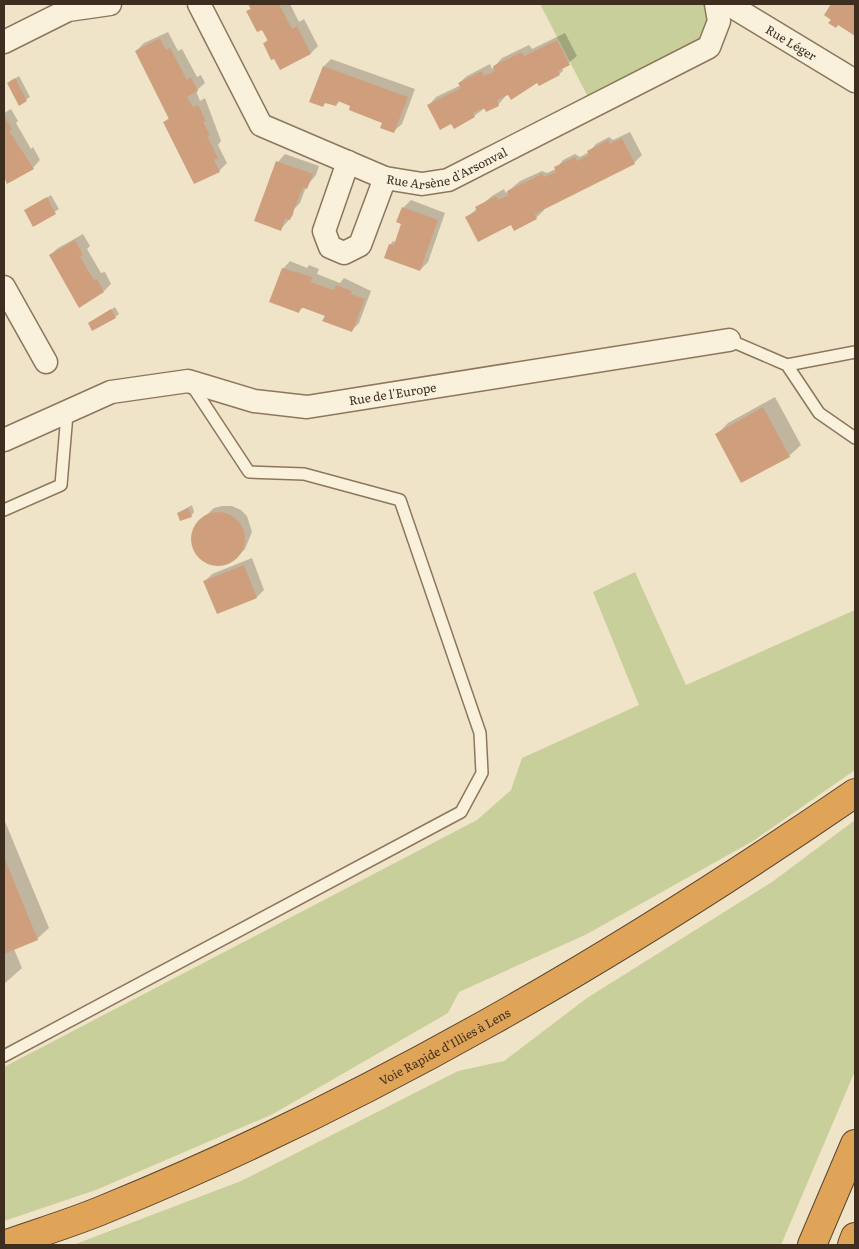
<svg xmlns="http://www.w3.org/2000/svg" width="859" height="1249" viewBox="0 0 859 1249" font-family="Literata,serif">
<style>
.green{fill:#c9cf9b}
.shadow{fill:#0003}
.building{fill:#cf9f7d}
.lines{fill:none;stroke-linecap:round;stroke-linejoin:round}
.lane-casing{stroke:#8d765c;stroke-width:14}
.street-casing{stroke:#8d765c;stroke-width:25}
.highway-casing{stroke:#5b4430;stroke-width:30}
.lane{stroke:#faf1dc;stroke-width:11}
.street{stroke:#faf1dc;stroke-width:22}
.highway{stroke:#e0a458;stroke-width:28}
.labels{text-anchor:middle;dominant-baseline:central;stroke-width:4;stroke-linejoin:round;paint-order:stroke}
.street-label{font-size:12px;fill:#3d2e20;stroke:#f7eed8}
</style>
<rect width="100%" height="100%" fill="#f0e4c8"/>
<path class="green" d="M 540,4 L 706,4 L 709,12 L 707,24 L 698,43 L 589,99 Z
M 635,572 L 686,685 L 855,610 L 855,770 L 753,841 L 587,934 L 459,992 L 448,1013 L 273,1114 L 96,1190 L 4,1221 L 4,1067 L 477,820 L 511,790 L 522,758 L 639,705 L 593,592 Z
M 855,820 L 855,1071 L 781,1245 L 73,1245 L 241,1181 L 458,1071 L 504,1061 L 587,998 L 772,882 Z"/>
<path class="shadow" d="M 249,4 L 290,4 L 299,22 L 304,19 L 318,46 L 311,53 L 272,52 L 264,44 L 268,39 L 263,28 L 248,11 L 251,8 Z
M 833,4 L 855,4 L 855,35 L 825,15 Z
M 168,32 L 178,51 L 182,49 L 197,77 L 201,75 L 205,83 L 196,91 L 200,101 L 205,98 L 221,141 L 218,145 L 227,163 L 219,171 L 165,122 L 169,118 L 136,51 L 144,43 Z
M 565,33 L 577,56 L 562,68 L 563,71 L 559,74 L 508,93 L 498,105 L 489,105 L 474,116 L 429,105 L 436,97 L 461,85 L 459,83 L 467,76 L 490,64 L 492,69 L 502,58 L 529,45 L 532,49 Z
M 331,59 L 415,89 L 402,124 L 394,131 L 384,123 L 352,105 L 340,101 L 336,105 L 327,102 L 323,105 L 324,66 Z
M 19,76 L 30,97 L 19,104 L 8,83 Z
M 11,109 L 18,121 L 16,123 L 31,149 L 33,147 L 40,160 L 33,168 L 8,182 L 4,175 L 4,113 Z
M 630,132 L 642,155 L 634,163 L 543,208 L 544,210 L 537,217 L 514,229 L 512,224 L 467,217 L 492,196 L 504,189 L 506,193 L 520,181 L 542,171 L 547,173 L 556,169 L 563,160 L 575,154 L 580,157 L 589,152 L 596,144 L 609,137 L 613,140 Z
M 285,154 L 319,166 L 316,175 L 306,187 L 300,203 L 294,209 L 293,215 L 281,229 L 256,220 L 278,162 Z
M 51,195 L 59,209 L 34,225 L 25,211 Z
M 411,200 L 445,213 L 428,262 L 420,270 L 390,245 L 393,241 L 396,242 L 404,219 L 403,208 Z
M 83,234 L 90,246 L 87,249 L 101,273 L 105,272 L 111,284 L 104,291 L 50,255 L 58,248 Z
M 290,261 L 307,268 L 309,265 L 319,269 L 317,274 L 340,283 L 344,278 L 371,291 L 359,323 L 352,330 L 326,315 L 304,307 L 299,311 L 283,269 Z
M 115,307 L 119,314 L 115,317 L 89,323 Z
M 775,397 L 801,445 L 789,456 L 716,435 L 728,423 Z
M 192,505 L 194,512 L 191,516 L 178,513 Z
M 222,506 L 232,506 L 241,510 L 247,516 L 252,532 L 245,549 L 237,557 L 220,565 L 201,559 L 193,543 L 197,524 L 214,508 Z
M 252,558 L 264,590 L 257,597 L 205,581 L 212,574 Z
M 4,819 L 49,928 L 37,939 L 14,949 L 22,968 L 4,984 Z"/>
<path class="building" d="M 248,4 L 279,4 L 292,29 L 297,26 L 311,54 L 280,70 L 274,59 L 271,60 L 263,43 L 268,41 L 262,30 L 257,32 L 246,11 L 251,9 Z
M 831,4 L 855,4 L 855,36 L 838,25 L 836,28 L 828,23 L 831,20 L 824,15 Z
M 160,38 L 166,50 L 170,48 L 187,80 L 191,77 L 198,91 L 187,97 L 193,107 L 198,105 L 206,121 L 203,122 L 210,135 L 207,136 L 218,158 L 214,160 L 220,172 L 194,184 L 163,122 L 169,119 L 135,51 Z
M 557,40 L 570,65 L 558,71 L 560,75 L 539,86 L 537,83 L 511,100 L 508,95 L 497,100 L 499,106 L 486,112 L 484,108 L 473,113 L 475,117 L 454,129 L 451,124 L 440,130 L 427,105 L 461,88 L 458,83 L 482,71 L 484,76 L 495,71 L 493,66 L 522,52 L 524,56 Z
M 323,66 L 408,97 L 394,133 L 380,128 L 382,123 L 349,110 L 350,106 L 338,101 L 336,106 L 325,103 L 323,107 L 309,102 Z
M 15,78 L 27,101 L 19,106 L 7,83 Z
M 4,116 L 12,129 L 9,131 L 34,169 L 7,184 L 4,177 Z
M 622,138 L 635,164 L 535,214 L 537,219 L 514,231 L 511,225 L 478,242 L 465,217 L 477,211 L 475,207 L 496,196 L 498,200 L 509,195 L 507,191 L 542,174 L 544,177 L 556,172 L 554,167 L 575,157 L 577,161 L 589,155 L 587,151 L 608,140 L 610,144 Z
M 276,161 L 313,174 L 307,189 L 303,187 L 290,220 L 285,218 L 281,231 L 254,221 Z
M 47,197 L 56,214 L 33,227 L 24,210 Z
M 402,207 L 438,220 L 420,271 L 384,258 L 389,244 L 394,245 L 401,224 L 396,222 Z
M 75,240 L 83,255 L 80,257 L 94,280 L 97,279 L 104,292 L 79,308 L 49,255 Z
M 282,268 L 312,277 L 311,282 L 334,290 L 336,285 L 352,291 L 351,294 L 365,299 L 352,332 L 322,321 L 325,316 L 301,307 L 299,313 L 269,302 Z
M 111,309 L 116,318 L 92,331 L 88,323 Z
M 763,407 L 790,457 L 741,483 L 715,434 Z
M 188,508 L 192,517 L 180,521 L 177,513 Z
M191 539a27 27 0 1 1 54 0a27 27 0 1 1-54 0Z
M 244,565 L 257,598 L 217,614 L 203,581 Z
M 4,857 L 38,940 L 4,954 Z"/>
<g class="lines">
<defs>
<path id="lane" d="M 729,340 L 787,365 L 819,413 L 855,438
M 787,365 L 855,352
M 4,510 L 61,485 L 67,414
M 4,1056 L 461,812 L 482,773 L 480,733 L 400,500 L 304,474 L 249,472 L 191,384"/>
<g id="street">
<path id="s1" d="M 199,4 L 261,125 L 385,178 L 422,184 L 448,180 L 709,47 L 719,21 L 716,4"/>
<path id="s2" d="M 728,4 L 855,81"/>
<path d="M 4,42 L 68,10 L 110,4"/>
<path d="M 348,162 L 324,231 L 330,247 L 344,253 L 360,245 L 385,178"/>
<path d="M 4,287 L 46,362"/>
<path id="s3" d="M 4,440 L 111,392 L 188,381 L 254,401 L 307,407 L 729,340"/>
</g>
<g id="highway">
<path id="s4" d="M 4,1245 C 37,1233 72,1223 105,1209 C 370,1101 619,955 855,793"/>
<path d="M 812,1245 L 855,1144"/>
<path d="M 852,1245 L 855,1237"/>
</g>
</defs>
<use href="#lane" class="lane-casing"/>
<use href="#street" class="street-casing"/>
<use href="#highway" class="highway-casing"/>
<use href="#lane" class="lane"/>
<use href="#street" class="street"/>
<use href="#highway" class="highway"/>
</g>
<g class="labels">
<g class="street-label">
<text stroke="none"><textPath href="#s2" startOffset="74">Rue Léger</textPath></text>
<text stroke="none"><textPath href="#s1" startOffset="336">Rue Arsène d'Arsonval</textPath></text>
<text stroke="none"><textPath href="#s3" startOffset="404">Rue de l'Europe</textPath></text>
<text stroke="none"><textPath href="#s4" startOffset="484">Voie Rapide d’Illies à Lens</textPath></text>
</g>
</g>
<rect width="859" height="1249" fill="none" stroke="#3d2e20" stroke-width="10"/>
</svg>
